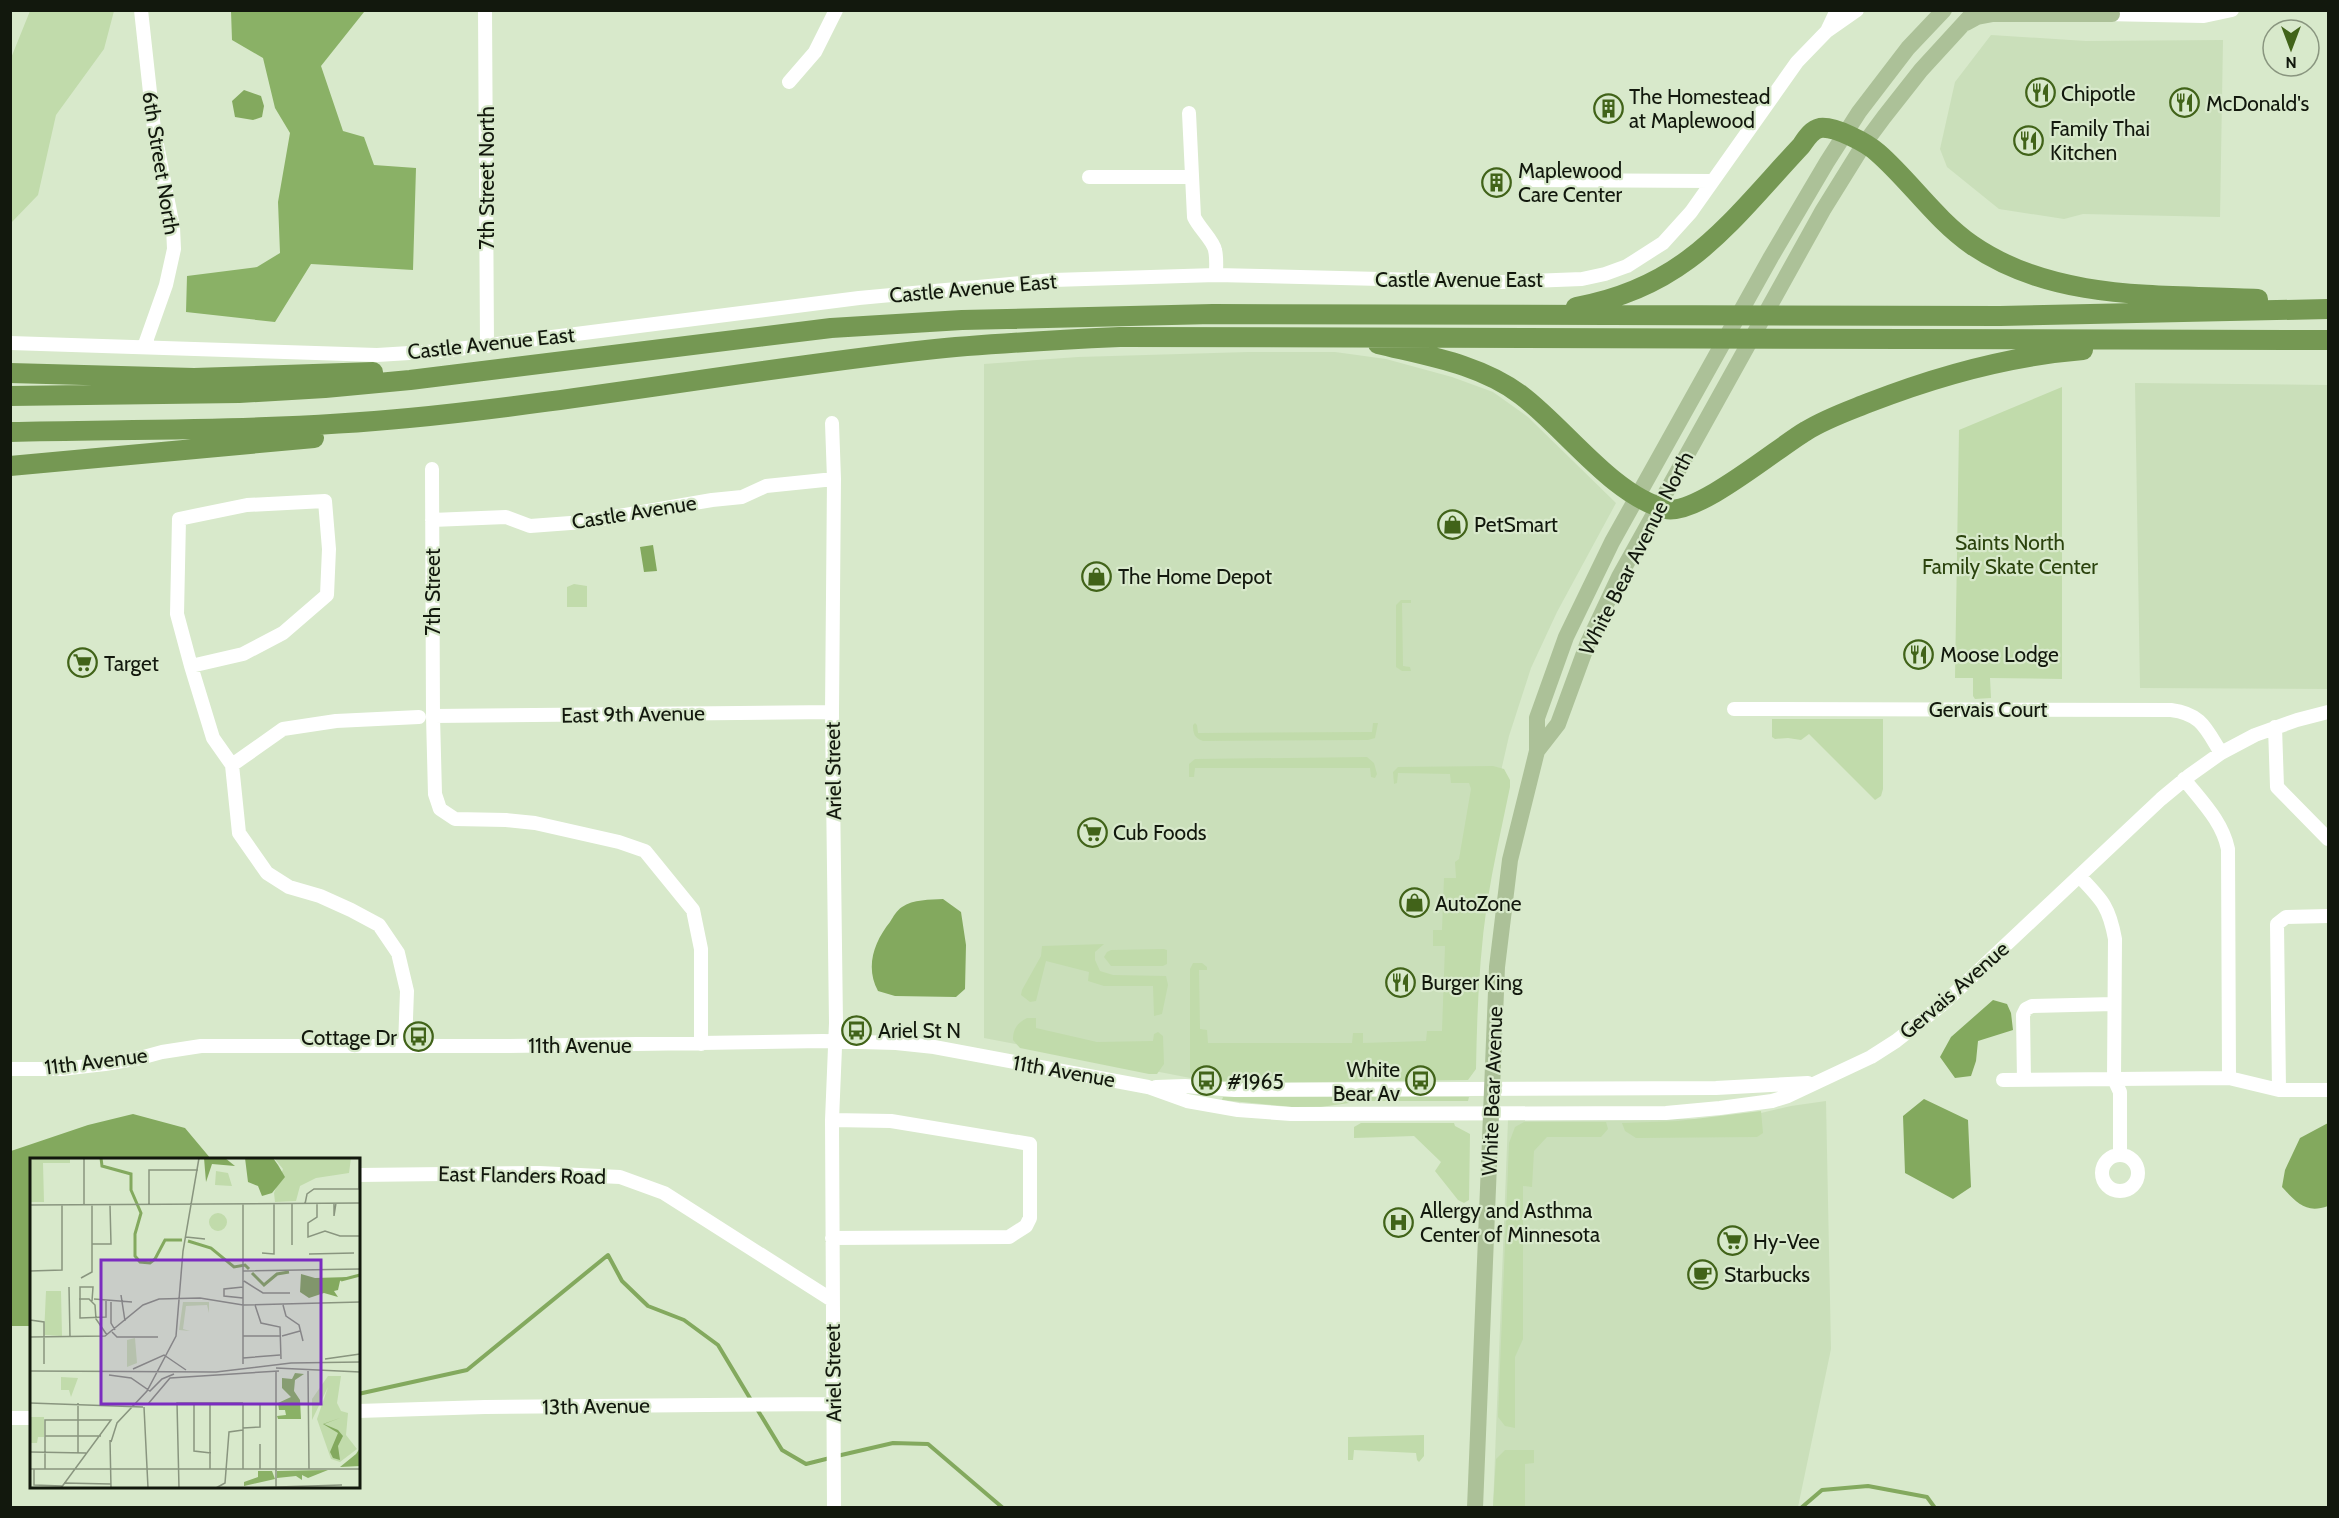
<svg xmlns="http://www.w3.org/2000/svg" width="2339" height="1518" viewBox="0 0 2339 1518" font-family="Cabin,sans-serif">
<style>
.built{fill:#cadfba}
.green{fill:#c1dbab}
.forest{fill:#8ab166}
.water{fill:#83a95e}
.lines{fill:none;stroke-linecap:round;stroke-linejoin:round}
.stream{stroke:#83a95e;stroke-width:4}
.minor{stroke:#fff;stroke-width:14}
.major{stroke:#acc198;stroke-width:16}
.highway{stroke:#759853;stroke-width:20}
.labels{text-anchor:middle;dominant-baseline:central;stroke-width:4.5;stroke-linejoin:round;paint-order:stroke}
.poi-label{font-size:21px;fill:#12180d;stroke:#d8e9cb;text-anchor:start}
.street-label{font-size:21px;fill:#12180d;stroke:#d8e9cb}
.park-label{font-size:21px;fill:#2b430d;stroke:#d8e9cb}
.inset-river{fill:none;stroke:#83a95e;stroke-width:3}
.inset-road{fill:none;stroke:#89957f;stroke-width:1.5}
.view{fill:#7b2cbf;fill-opacity:0.15;stroke:#7b2cbf;stroke-width:3}
.inset-edge{fill:none;stroke:#12180d;stroke-width:3}
</style>
<rect width="100%" height="100%" fill="#d8e9cb"/>
<path class="built" d="M 1991,35 L 2086,41 L 2223,40 L 2220,217 L 2083,214 L 2064,219 L 1999,209 L 1947,167 L 1940,149 L 1955,82 Z
M 1248,352 L 1335,352 L 1386,359 L 1452,377 L 1493,392 L 1528,417 L 1616,503 L 1557,612 L 1531,668 L 1509,736 L 1491,815 L 1467,1078 L 1206,1081 L 984,1038 L 984,364 L 1078,357 Z
M 2135,383 L 2328,385 L 2328,689 L 2140,688 Z
M 1826,1101 L 1831,1349 L 1798,1507 L 1493,1508 L 1508,1120 L 1713,1119 L 1761,1113 L 1791,1106 Z"/>
<path class="green" d="M 30,11 L 114,11 L 104,49 L 56,115 L 38,195 L 11,223 L 11,58 Z
M 2062,387 L 2062,679 L 1990,678 L 1991,698 L 1975,699 L 1973,696 L 1973,678 L 1955,678 L 1959,430 Z
M 574,584 L 587,586 L 587,607 L 567,607 L 567,587 Z
M 1401,600 L 1411,600 L 1411,603 L 1402,603 L 1403,666 L 1410,667 L 1411,671 L 1402,671 L 1396,667 L 1396,605 Z
M 1772,719 L 1883,719 L 1883,789 L 1881,796 L 1875,800 L 1809,734 L 1801,740 L 1788,738 L 1775,739 L 1772,737 Z
M 1195,723 L 1197,725 L 1198,733 L 1372,732 L 1373,723 L 1378,723 L 1375,738 L 1368,740 L 1203,741 C 1194,738 1193,733 1193,725 Z
M 1367,757 L 1374,763 L 1377,774 L 1375,778 L 1371,777 L 1370,768 L 1195,768 L 1194,777 L 1189,777 L 1189,764 L 1195,759 Z
M 1493,766 L 1504,769 L 1510,780 L 1510,787 C 1502,826 1493,865 1487,904 C 1479,959 1477,1014 1476,1069 L 1468,1080 L 1244,1083 L 1196,1078 L 1190,1072 L 1190,969 L 1193,963 L 1202,963 L 1207,967 L 1207,970 L 1199,970 L 1200,1029 L 1207,1030 L 1208,1043 L 1352,1043 L 1353,1033 L 1363,1033 L 1363,1043 L 1426,1041 L 1427,1031 L 1442,1031 L 1445,946 L 1433,946 L 1433,930 L 1442,930 L 1444,878 L 1456,878 L 1455,862 L 1459,859 L 1471,789 L 1469,783 L 1451,783 L 1450,774 L 1398,773 L 1397,783 L 1394,784 L 1393,772 L 1398,767 Z
M 1104,944 L 1095,952 L 1095,960 L 1100,971 L 1113,975 L 1166,976 L 1168,985 L 1162,1014 L 1154,1016 L 1153,986 L 1104,986 L 1088,981 L 1089,972 L 1046,961 L 1036,1001 L 1030,1002 L 1021,995 L 1022,990 L 1041,956 L 1042,946 Z
M 1164,949 L 1167,950 L 1167,964 L 1163,966 L 1111,966 L 1104,957 L 1107,952 L 1111,950 Z
M 1027,1018 L 1036,1018 L 1036,1028 L 1097,1042 L 1153,1041 L 1154,1034 L 1158,1032 L 1163,1036 L 1164,1064 L 1157,1074 L 1149,1074 L 1020,1048 L 1013,1040 C 1013,1029 1017,1023 1027,1018 Z
M 1223,1097 L 1469,1097 L 1468,1101 L 1363,1101 L 1321,1107 L 1292,1107 L 1222,1100 Z
M 1761,1111 L 1763,1133 L 1757,1137 L 1636,1138 L 1625,1131 L 1622,1123 L 1678,1121 Z
M 1524,1122 L 1606,1122 L 1608,1129 L 1601,1137 L 1547,1137 L 1534,1151 L 1532,1187 L 1523,1186 L 1523,1339 L 1515,1357 L 1515,1428 L 1505,1426 L 1498,1417 L 1509,1143 L 1515,1127 Z
M 1361,1123 L 1454,1123 L 1455,1126 L 1470,1134 L 1469,1200 L 1464,1203 L 1458,1200 L 1435,1171 L 1441,1162 L 1414,1136 L 1354,1138 L 1354,1127 Z
M 1424,1435 L 1424,1456 L 1419,1462 L 1417,1460 L 1416,1453 L 1354,1450 L 1353,1460 L 1348,1460 L 1348,1437 Z
M 1505,1450 L 1534,1450 L 1534,1463 L 1525,1464 L 1525,1507 L 1493,1507 L 1496,1459 Z"/>
<path class="forest" d="M 231,11 L 375,11 L 364,12 L 321,66 L 343,131 L 364,137 L 374,165 L 416,168 L 413,270 L 311,264 L 275,322 L 186,312 L 187,276 L 257,267 L 280,253 L 278,202 L 290,133 L 275,108 L 263,58 L 232,40 Z"/>
<path class="water" d="M 244,90 L 261,96 L 264,106 L 262,117 L 253,120 L 235,117 L 232,101 Z
M 653,545 L 657,571 L 644,572 L 640,547 Z
M 943,899 L 961,912 L 966,945 L 965,989 L 956,997 L 895,996 L 878,991 C 865,967 874,942 890,922 C 893,917 897,910 902,907 C 913,899 930,900 943,899 Z
M 1993,1000 L 2007,1004 L 2011,1013 L 2013,1030 L 1978,1041 L 1976,1061 L 1971,1076 L 1955,1078 L 1940,1057 L 1951,1037 Z
M 1924,1099 L 1968,1120 L 1971,1187 L 1953,1199 L 1905,1173 L 1903,1116 Z
M 133,1114 L 185,1128 L 211,1159 L 32,1160 L 31,1326 L 11,1326 L 11,1151 L 88,1125 Z
M 2328,1123 L 2328,1206 C 2306,1214 2297,1203 2282,1187 L 2285,1170 L 2300,1138 Z"/>
<g class="lines">
<path class="stream" d="M 358,1394 L 467,1370 L 608,1255 L 622,1281 L 648,1306 L 684,1320 L 718,1345 L 751,1400
M 757,1409 L 782,1450 L 806,1464 L 830,1458
M 837,1456 L 893,1443 L 928,1444 L 1003,1508
M 1801,1508 L 1822,1490 L 1868,1486 L 1927,1497 L 1935,1508"/>
<path class="minor" d="M 141,10 L 154,129 L 173,227 L 174,249 L 166,285 L 144,347
M 485,10 L 487,346
M 2103,14 L 2204,16 L 2232,10
M 1827,31 L 1857,10
M 789,82 L 815,52 L 836,10
M 1189,113 L 1194,217 C 1199,228 1213,240 1215,250 C 1217,258 1216,267 1216,275
M 1089,177 L 1191,177
M 1528,180 L 1712,181
M 10,343 L 377,355 L 442,351 L 859,298 L 1053,280 L 1216,275 L 1502,282 L 1582,279 L 1605,274 L 1627,266 L 1663,243 L 1691,212 L 1797,62 L 1827,31 L 1837,10
M 832,423 L 834,479 L 832,712 L 836,1023 L 832,1120 L 834,1508
M 432,469 L 433,716 L 435,794 L 440,809 L 455,819 L 506,820 L 535,823 L 619,842 L 645,851 L 693,910 L 701,949 L 701,1044
M 325,501 L 329,549 L 327,595 L 283,633 L 243,654 L 191,666 L 177,614 L 179,519 L 247,505 Z
M 432,520 L 506,517 L 530,526 L 584,522 L 712,500 L 742,497 L 766,486 L 834,479
M 191,666 L 213,738 L 232,765
M 1734,709 L 2171,710 C 2202,714 2206,729 2221,753
M 433,716 L 832,712
M 2275,727 L 2277,787 L 2328,839
M 232,765 L 239,833 L 267,873 L 289,887 L 320,896 L 351,910 L 379,925 L 398,953 L 407,991 L 405,1046
M 232,765 L 283,729 L 336,721 L 419,717
M 2184,779 C 2202,802 2222,821 2228,849 L 2229,1078
M 2079,876 C 2102,900 2109,906 2115,939 L 2114,1079 L 2120,1092 L 2120,1155
M 10,1069 L 61,1069 L 105,1064 L 140,1058 L 162,1052 L 201,1046 L 509,1046 L 823,1041 L 896,1043 L 934,1047 L 1148,1087 L 1187,1101 L 1238,1110 L 1291,1114 L 1666,1113 L 1720,1108 L 1772,1101 L 1788,1096 L 1871,1057 L 1896,1041 L 1943,1004 L 2161,799 L 2190,775 L 2221,753 L 2255,735 L 2297,720 L 2328,712
M 2003,1080 L 2229,1078 L 2279,1090 L 2328,1090
M 2024,1080 L 2023,1015 L 2026,1009 L 2032,1006 L 2114,1004
M 1156,1087 L 1185,1086 L 1235,1090 L 1716,1088 L 1808,1083
M 2279,1090 L 2277,924 L 2286,917 L 2328,916
M 832,1120 L 891,1121 L 1030,1144 L 1030,1218 L 1026,1226 L 1009,1237 L 832,1238
M2102 1173a18 18 0 1 1 36 0a18 18 0 1 1-36 0Z
M 358,1175 L 539,1173 L 620,1177 L 664,1193 L 832,1300
M 358,1411 L 485,1407 L 834,1404
M 10,1418 L 32,1418"/>
<path class="major" d="M 1966,23 L 1977,17 L 1993,14 L 2112,14
M 1537,751 L 1558,724 L 1587,645 L 1619,577 L 1823,210 L 1864,144 L 1884,117 L 1921,70 L 1976,10
M 1475,1508 L 1497,967 L 1510,860 L 1537,751 L 1537,718 L 1566,637 L 1612,542 L 1771,257 L 1827,162 L 1859,112 L 1908,48 L 1944,10"/>
<path class="highway" d="M 1576,307 C 1687,287 1729,223 1801,146 C 1806,139 1811,130 1820,128 C 1835,126 1867,143 1878,153 C 1911,182 1935,219 1972,245 C 2055,302 2161,294 2258,299
M 1378,344 C 1427,356 1480,364 1521,395 C 1565,428 1613,496 1666,509 C 1697,516 1777,448 1806,431 C 1825,419 1848,411 1868,403 C 1937,376 2009,356 2083,350
M 10,373 L 194,378 L 373,372
M 10,396 L 239,393 L 325,388 L 410,380 L 831,328 L 962,320 L 1213,314 L 2000,316 L 2328,309
M 10,432 C 143,429 276,431 409,418 C 582,401 753,369 926,350 C 991,343 1057,340 1122,337 L 2328,340
M 10,466 L 314,438"/>
</g>
<defs>
<symbol id="restaurant-ring" viewBox="-11 -11 22 22"><circle r="9.5" fill="#d8e9cb" stroke="#416319" stroke-width="1.5"/><path d="M-5-6h1v4h1v-4h1v4h1v-4h1v5L-1.5 .5V6h-2V.5L-5-1ZM5-6V6H3V1.5H1.5Q1.5-4 5-6Z" fill="#416319"/></symbol>
<symbol id="building-ring" viewBox="-11 -11 22 22"><circle r="9.5" fill="#d8e9cb" stroke="#416319" stroke-width="1.5"/><path d="M-4-6H4V6H1V3H-1V6H-4ZM-2.5-4.3h1.7v1.8h-1.7ZM.8-4.3h1.7v1.8H.8ZM-2.5-1h1.7V.8h-1.7ZM.8-1h1.7V.8H.8Z" fill="#416319"/></symbol>
<symbol id="shop-ring" viewBox="-11 -11 22 22"><circle r="9.5" fill="#d8e9cb" stroke="#416319" stroke-width="1.5"/><path d="M-5-2.5h2.3a2.7 3.5 0 0 1 5.4 0H5L5.5 6h-11ZM-1.5-2.5h3a1.5 2.3 0 0 0-3 0Z" fill="#416319"/></symbol>
<symbol id="supermarket-ring" viewBox="-11 -11 22 22"><circle r="9.5" fill="#d8e9cb" stroke="#416319" stroke-width="1.5"/><path d="M-6-5.5h2.5l.6 2H6L4.5 2H-2.5L-4.4-4H-6ZM-1.5 3.2a1.3 1.3 0 1 0 .1 0ZM3 3.2a1.3 1.3 0 1 0 .1 0Z" fill="#416319"/></symbol>
<symbol id="bus-ring" viewBox="-11 -11 22 22"><circle r="9.5" fill="#d8e9cb" stroke="#416319" stroke-width="1.5"/><path d="M-5-6H5V4H4V6H2V4H-2V6H-4V4H-5ZM-3.5-4V0h7V-4ZM-3.5 1.2v1.5H-2V1.2ZM2 1.2v1.5H3.5V1.2Z" fill="#416319"/></symbol>
<symbol id="hospital-ring" viewBox="-11 -11 22 22"><circle r="9.5" fill="#d8e9cb" stroke="#416319" stroke-width="1.5"/><path d="M-5-5h3v3.5h4V-5h3V5h-3V1.5h-4V5h-3Z" fill="#416319"/></symbol>
<symbol id="cafe-ring" viewBox="-11 -11 22 22"><circle r="9.5" fill="#d8e9cb" stroke="#416319" stroke-width="1.5"/><path d="M-5.5-4.5H6V0H3Q3 3.5 0 3.5H-2.5Q-5.5 3.5-5.5 0ZM3-3.2v2h1.7v-2ZM-6 4.5H4V6H-6Z" fill="#416319"/></symbol>
</defs>
<g fill-rule="evenodd">
<use href="#restaurant-ring" x="2024" y="76" width="33" height="33"/>
<use href="#restaurant-ring" x="2168" y="86" width="33" height="33"/>
<use href="#building-ring" x="1592" y="92" width="33" height="33"/>
<use href="#restaurant-ring" x="2012" y="124" width="33" height="33"/>
<use href="#building-ring" x="1480" y="166" width="33" height="33"/>
<use href="#shop-ring" x="1436" y="508" width="33" height="33"/>
<use href="#shop-ring" x="1080" y="560" width="33" height="33"/>
<use href="#restaurant-ring" x="1902" y="638" width="33" height="33"/>
<use href="#supermarket-ring" x="66" y="646" width="33" height="33"/>
<use href="#supermarket-ring" x="1076" y="816" width="33" height="33"/>
<use href="#shop-ring" x="1398" y="886" width="33" height="33"/>
<use href="#restaurant-ring" x="1384" y="966" width="33" height="33"/>
<use href="#bus-ring" x="840" y="1014" width="33" height="33"/>
<use href="#bus-ring" x="402" y="1020" width="33" height="33"/>
<use href="#bus-ring" x="1190" y="1064" width="33" height="33"/>
<use href="#bus-ring" x="1404" y="1064" width="33" height="33"/>
<use href="#hospital-ring" x="1382" y="1206" width="33" height="33"/>
<use href="#supermarket-ring" x="1716" y="1224" width="33" height="33"/>
<use href="#cafe-ring" x="1686" y="1258" width="33" height="33"/>
</g>
<g class="labels">
<g class="poi-label">
<text x="2061" y="93">Chipotle</text>
<text x="1629" y="96">The Homestead<tspan x="1629" dy="24">at Maplewood</tspan></text>
<text x="2206" y="103">McDonald's</text>
<text x="2050" y="128">Family Thai<tspan x="2050" dy="24">Kitchen</tspan></text>
<text x="1518" y="170">Maplewood<tspan x="1518" dy="24">Care Center</tspan></text>
<text x="1474" y="524">PetSmart</text>
<text x="1118" y="576">The Home Depot</text>
<text x="1940" y="654">Moose Lodge</text>
<text x="104" y="663">Target</text>
<text x="1113" y="832">Cub Foods</text>
<text x="1435" y="903">AutoZone</text>
<text x="1421" y="982">Burger King</text>
<text x="878" y="1030">Ariel St N</text>
<text x="397" y="1037" text-anchor="end">Cottage Dr</text>
<text x="1400" y="1069" text-anchor="end">White<tspan x="1400" dy="24">Bear Av</tspan></text>
<text x="1227" y="1081">#1965</text>
<text x="1420" y="1210">Allergy and Asthma<tspan x="1420" dy="24">Center of Minnesota</tspan></text>
<text x="1753" y="1241">Hy-Vee</text>
<text x="1724" y="1274">Starbucks</text>
</g>
<g class="street-label">
<text transform="translate(161 163) rotate(81)">6th Street North</text>
<text transform="translate(486 178) rotate(-90)">7th Street North</text>
<text x="1459" y="279">Castle Avenue East</text>
<text transform="translate(973 288) rotate(-5)">Castle Avenue East</text>
<text transform="translate(491 343) rotate(-6)">Castle Avenue East</text>
<text transform="translate(634 512) rotate(-9)">Castle Avenue</text>
<text transform="translate(1636 553) rotate(-63)">White Bear Avenue North</text>
<text transform="translate(432 592) rotate(-90)">7th Street</text>
<text x="1988" y="709">Gervais Court</text>
<text transform="translate(633 714) rotate(-1)">East 9th Avenue</text>
<text transform="translate(833 771) rotate(-91)">Ariel Street</text>
<text transform="translate(1954 990) rotate(-41)">Gervais Avenue</text>
<text x="580" y="1045">11th Avenue</text>
<text transform="translate(96 1061) rotate(-7)">11th Avenue</text>
<text transform="translate(1064 1071) rotate(10)">11th Avenue</text>
<text transform="translate(1492 1091) rotate(-88)">White Bear Avenue</text>
<text transform="translate(522 1175) rotate(1)">East Flanders Road</text>
<text transform="translate(833 1373) rotate(-91)">Ariel Street</text>
<text transform="translate(596 1406) rotate(-1)">13th Avenue</text>
</g>
<g class="park-label">
<text x="2010" y="542">Saints North<tspan x="2010" dy="24">Family Skate Center</tspan></text>
</g>
</g>
<g transform="translate(30 1158)">
<rect width="330" height="330" fill="#d8e9cb"/>
<path d="M 4,0 L 40,0 L 40,5 L 13,5 L 14,44 L 0,44 L 0,3 ZM 244,0 L 321,0 L 319,15 L 286,20 L 270,28 L 266,43 L 245,44 L 244,35 L 253,11 ZM 186,13 L 198,15 L 202,28 L 185,27 ZM179 64a9 9 0 1 1 18 0a9 9 0 1 1-18 0ZM 16,133 L 31,133 L 32,178 L 14,177 ZM 153,144 L 179,144 L 179,155 L 177,147 L 156,148 L 153,171 L 160,173 L 149,172 ZM 105,180 L 107,205 L 97,209 L 97,182 ZM 298,218 L 311,218 L 307,245 L 311,253 L 318,255 L 316,277 L 327,291 L 310,304 L 301,301 L 287,261 L 298,229 L 282,262 L 282,241 ZM 31,219 L 48,220 L 41,239 L 39,232 L 31,232 ZM 0,259 L 14,259 L 14,279 L 8,279 L 7,285 L 0,285 Z" fill="#c1dbab"/>
<path d="M 265,215 L 274,216 L 265,222 L 264,233 L 270,242 L 271,261 L 248,261 L 247,258 L 256,257 L 255,252 L 249,252 L 248,245 L 261,239 L 252,230 L 252,220 L 262,221 ZM 330,290 L 330,308 L 310,309 L 326,296 ZM 298,312 L 278,320 L 272,317 L 272,322 L 266,318 L 247,320 L 247,313 ZM 228,313 L 242,313 L 245,321 L 214,328 L 214,324 L 228,319 Z" fill="#8ab166"/>
<path d="M 174,0 L 195,0 L 205,8 L 182,6 L 176,24 ZM 215,0 L 243,0 L 248,7 L 255,19 L 242,35 L 232,38 L 228,28 L 218,24 ZM 271,116 L 285,120 L 319,119 L 310,123 L 308,132 L 304,133 L 308,139 L 294,135 L 279,140 L 270,134 ZM 310,260 L 294,266 L 308,272 L 313,278 L 308,288 L 310,302 L 303,300 L 300,294 L 308,275 L 293,266 Z" fill="#83a95e"/>
<path class="inset-river" d="M 71,0 L 72,8 L 101,16 L 101,32 L 111,55 L 105,76 L 105,98 L 110,104 L 120,105 L 125,101 L 135,82 L 152,82M 158,83 L 181,90 L 204,109 L 215,107 L 219,111M 222,115 L 234,127 L 247,116 L 259,114M 311,122 L 330,117"/>
<path class="inset-road" d="M 54,0 L 54,47M 329,0 L 329,31M 304,45 L 304,58 L 306,45M 213,46 L 213,206M 262,46 L 262,87M 275,46 L 277,36 L 284,31 L 330,31M 287,46 L 287,59 L 278,65 L 278,79 L 295,73 L 310,78 L 330,78M 0,47 L 330,45M 119,47 L 119,12 L 168,12M 156,79 L 175,81M 62,86 L 81,86 L 80,47M 232,95 L 244,96 L 244,46M 279,96 L 324,95M 0,113 L 32,112 L 32,47M 213,113 L 330,111M 51,120 L 62,114 L 62,47M 214,123 L 233,135 L 260,135M 39,129 L 40,179M 213,129 L 194,131 L 194,138 L 213,140M 91,137 L 95,163M 49,141 L 59,141 L 65,147 L 66,161 L 77,177M 64,141 L 102,144M 62,143 L 63,129 L 50,129 L 50,160 L 76,159 L 76,143M 81,144 L 81,165 L 85,172M 225,147 L 231,165 L 250,169 L 251,201M 253,147 L 256,158 L 269,167 L 273,183M 0,162 L 14,164 L 14,206M 82,174 L 87,179 L 128,179M 213,178 L 251,178M 252,178 L 270,173M 0,179 L 75,178 L 113,147 L 129,141 L 170,140 L 213,147 L 330,144M 213,200 L 250,197M 295,201 L 330,196M 246,210 L 330,214M 103,211 L 134,197 L 156,212M 0,213 L 186,214 L 261,205 L 330,204M 246,213 L 246,330M 278,213 L 279,311M 79,217 L 101,220 L 120,233 L 132,221 L 144,216M 0,245 L 113,249M 48,245 L 48,295M 164,245 L 164,293 L 181,295M 180,245 L 180,311M 213,245 L 213,311M 118,246 L 140,220 L 249,213M 114,249 L 118,330M 213,270 L 230,269 L 230,246M 15,278 L 71,278M 80,282 L 81,330M 81,284 L 87,265 L 117,233 L 146,178 L 153,93 L 169,0M 230,286 L 230,311M 0,294 L 56,295M 0,311 L 330,311M 4,311 L 4,327 L 32,328M 15,311 L 15,262 L 81,262 L 31,330M 34,325 L 81,326M 149,330 L 147,245 L 213,245M 186,330 L 195,325 L 199,274 L 213,272M 214,330 L 312,327"/>
<path class="view" d="M 71,102 L 291,102 L 291,246 L 71,246 Z"/>
<rect width="330" height="330" class="inset-edge"/>
</g>
<rect width="2339" height="1518" fill="none" stroke="#12180d" stroke-width="24"/>
<g transform="translate(2291 48) rotate(180)"><circle r="28" fill="#d8e9cb" stroke="#89957f" stroke-width="1.5"/>
<path d="M0-4.5L10 22L0 15L-10 22Z" fill="#416319"/>
<text y="-9" font-size="16" font-weight="bold" text-anchor="middle" fill="#12180d">N</text>
</g>
</svg>
